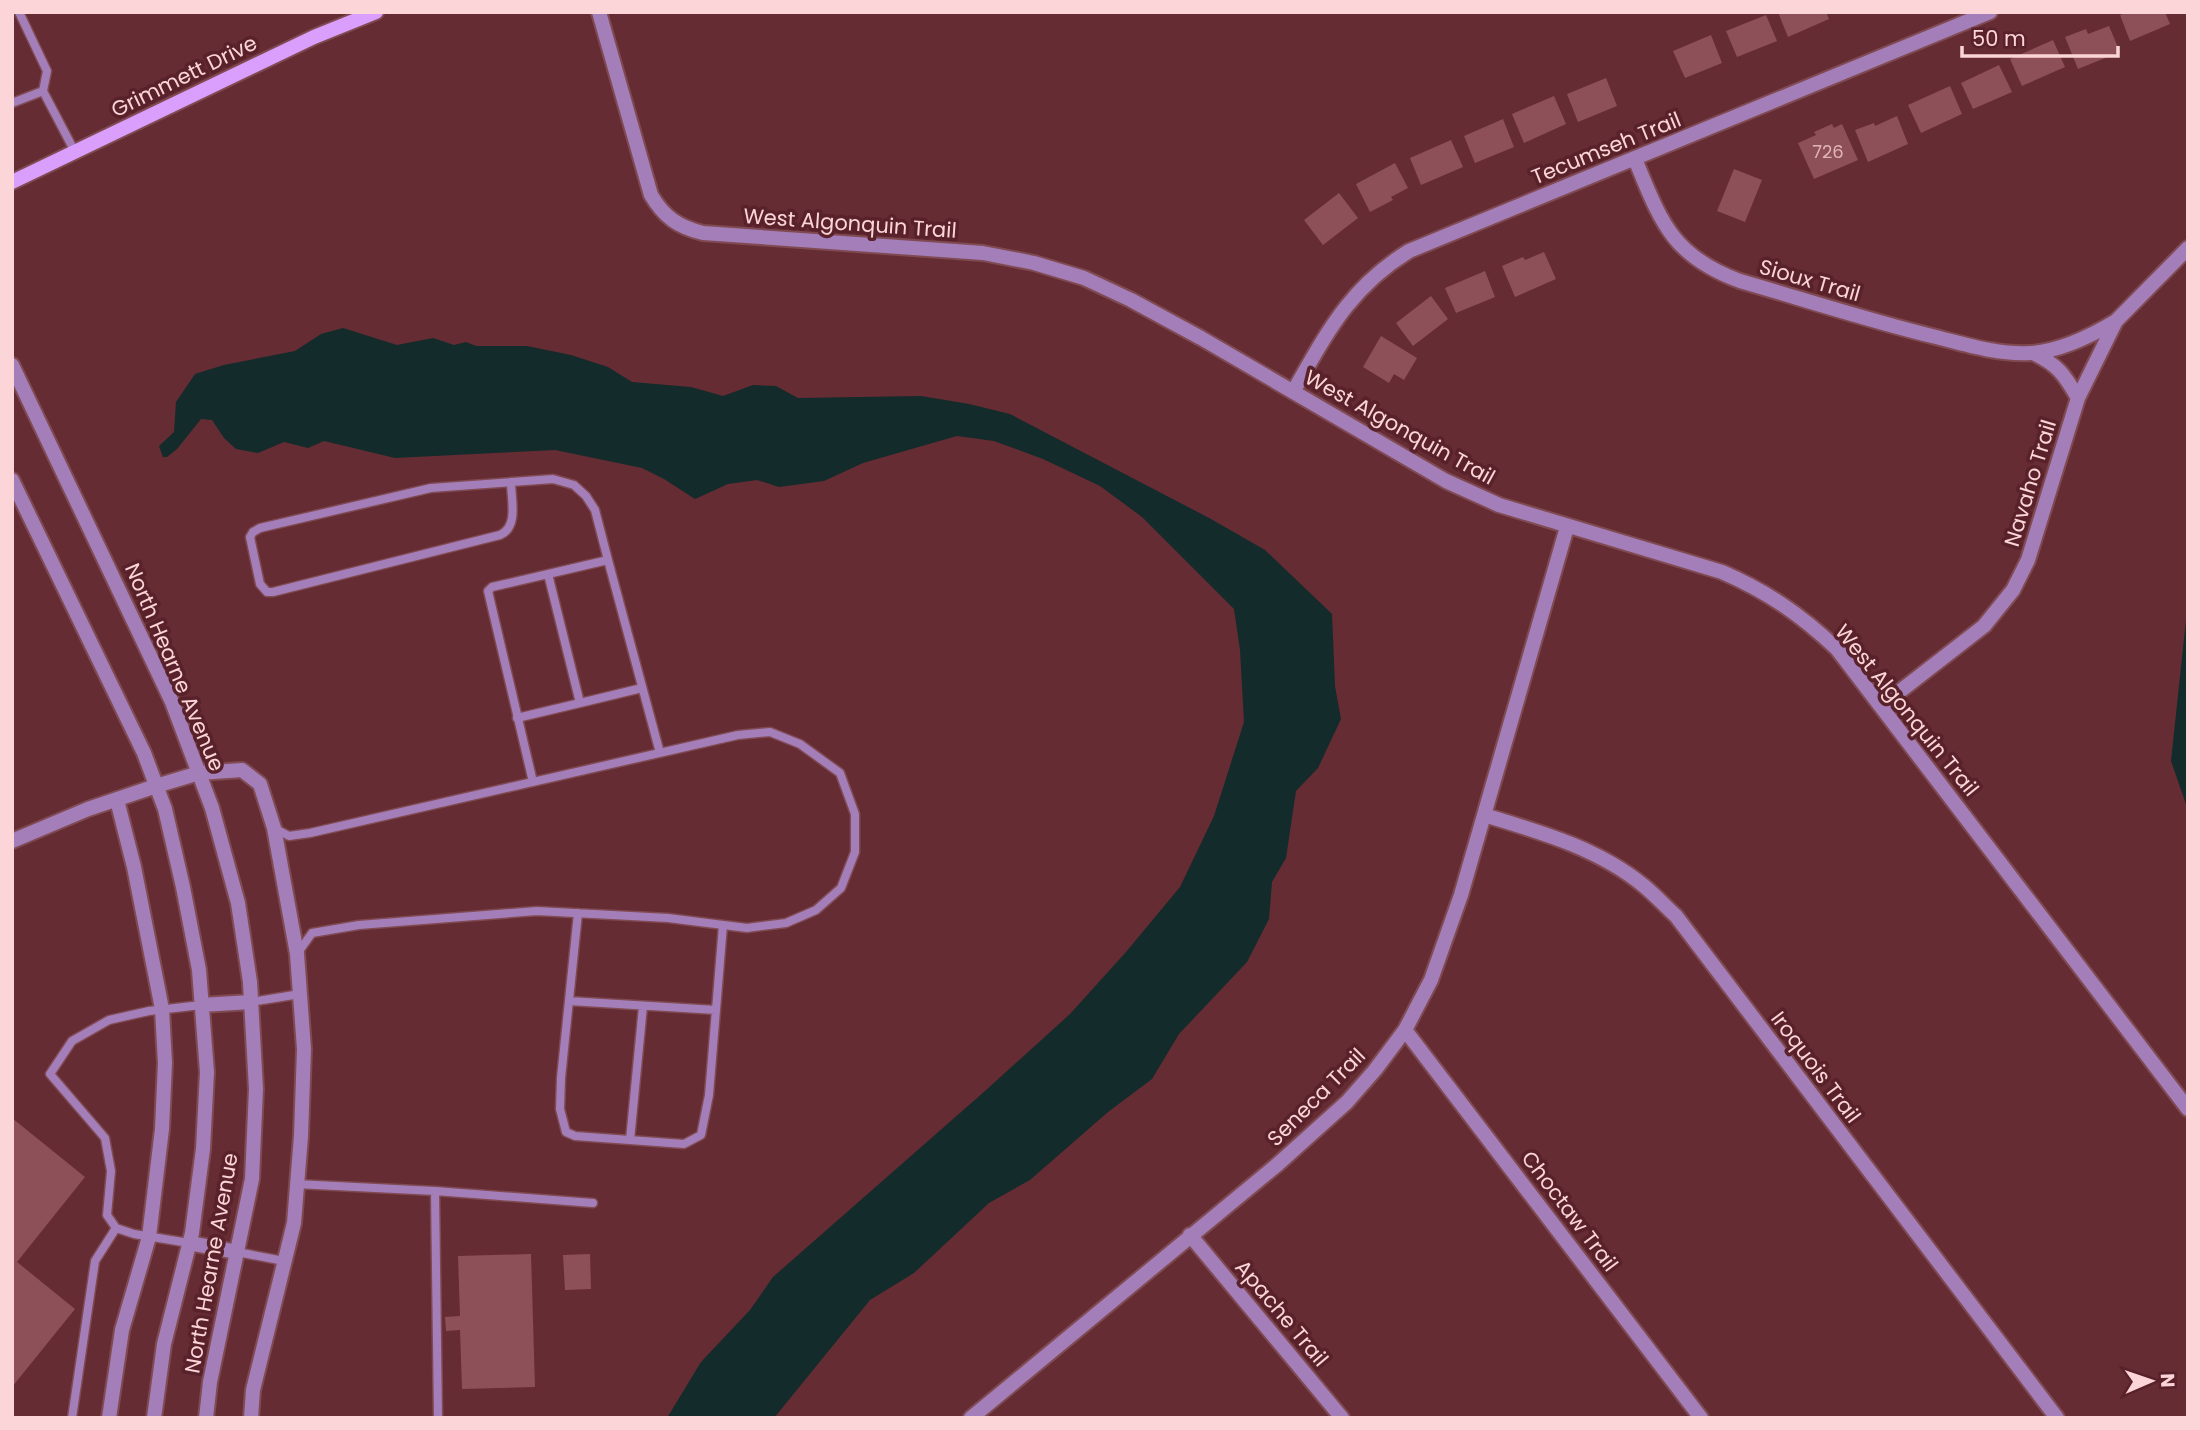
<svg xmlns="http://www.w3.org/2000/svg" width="2200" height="1430" viewBox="0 0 2200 1430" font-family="Poppins,sans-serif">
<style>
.water{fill:#132b2a}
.building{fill:#8e5058}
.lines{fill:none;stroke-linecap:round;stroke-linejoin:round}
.service-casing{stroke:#804a52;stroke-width:11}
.minor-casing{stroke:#804a52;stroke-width:18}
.tertiary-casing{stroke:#804a52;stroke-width:18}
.secondary-casing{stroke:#804a52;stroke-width:18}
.service{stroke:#a37eb9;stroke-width:8}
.minor{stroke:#a37eb9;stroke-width:14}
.tertiary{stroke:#a37eb9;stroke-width:14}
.secondary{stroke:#da9ffc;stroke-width:14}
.labels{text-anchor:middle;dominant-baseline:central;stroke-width:7;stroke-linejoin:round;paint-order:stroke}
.number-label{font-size:18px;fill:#e0b4b8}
.street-label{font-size:21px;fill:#fbd5d8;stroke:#59212a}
</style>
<rect width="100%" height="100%" fill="#652c34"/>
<path class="water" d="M 343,328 L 397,345 L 433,338 L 454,345 L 466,342 L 476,346 L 527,346 L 571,355 L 608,367 L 632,382 L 691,387 L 723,396 L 753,385 L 776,386 L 798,398 L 921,396 L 969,404 L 1010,414 L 1211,519 L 1265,550 L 1332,614 L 1335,686 L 1341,719 L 1318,768 L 1296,791 L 1286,858 L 1272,882 L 1269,919 L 1247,962 L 1179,1034 L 1152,1079 L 1108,1112 L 1030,1180 L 989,1203 L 914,1273 L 870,1300 L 774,1418 L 667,1418 L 701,1362 L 750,1310 L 773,1277 L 985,1091 L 1070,1014 L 1126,952 L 1180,887 L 1214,816 L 1244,722 L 1240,650 L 1234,609 L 1142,517 L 1100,486 L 1043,459 L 994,441 L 957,436 L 863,463 L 824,481 L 779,487 L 757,480 L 728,484 L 695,499 L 664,479 L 642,468 L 555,450 L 395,458 L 324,441 L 308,448 L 284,442 L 258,453 L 236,449 L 224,438 L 212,420 L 201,419 L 177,449 L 167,457 L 163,457 L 159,446 L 174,432 L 176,402 L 195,374 L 224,365 L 295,351 L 321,334 Z
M 2188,601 L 2188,810 L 2171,761 Z"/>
<path class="building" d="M 1778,12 L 1826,12 L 1829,19 L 1788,37 Z
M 2128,12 L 2165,12 L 2170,24 L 2130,41 L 2120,15 Z
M 1766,15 L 1777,41 L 1737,57 L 1726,31 Z
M 2109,26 L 2120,52 L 2078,69 L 2065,37 L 2086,29 L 2088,34 Z
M 1711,35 L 1722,63 L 1685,78 L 1673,51 Z
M 2053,40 L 2065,67 L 2022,86 L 2010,59 Z
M 1999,65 L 2012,92 L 1973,109 L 1961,83 Z
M 1606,78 L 1617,106 L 1578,122 L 1567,94 Z
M 1950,86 L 1962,114 L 1921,133 L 1908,105 Z
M 1554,96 L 1566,124 L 1524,143 L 1512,114 Z
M 1897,116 L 1908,144 L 1868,162 L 1855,130 L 1874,123 L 1875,126 Z
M 1503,119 L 1514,147 L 1475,163 L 1464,136 Z
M 1832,124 L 1834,128 L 1842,124 L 1858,160 L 1814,179 L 1798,143 L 1816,135 L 1814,132 Z
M 1451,140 L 1463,167 L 1421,185 L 1410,158 Z
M 1395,163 L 1408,188 L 1391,197 L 1393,200 L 1370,212 L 1356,184 Z
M 1734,169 L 1762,180 L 1745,222 L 1717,211 Z
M 1339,193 L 1358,218 L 1323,245 L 1304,220 Z
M 1544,252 L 1556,279 L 1515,297 L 1502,266 L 1523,257 L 1525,260 Z
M 1485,271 L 1495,297 L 1456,313 L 1445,288 Z
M 1431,296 L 1448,319 L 1413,346 L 1396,323 Z
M 1381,336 L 1417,358 L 1404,380 L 1394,374 L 1389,383 L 1363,367 Z
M 12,1118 L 85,1177 L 17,1262 L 75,1309 L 12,1387 Z
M 531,1254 L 535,1387 L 462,1389 L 460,1330 L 446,1331 L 445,1317 L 460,1316 L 458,1256 Z
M 590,1254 L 591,1289 L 565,1290 L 563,1255 Z"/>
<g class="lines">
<defs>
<path id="service" d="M 19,12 L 47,71 L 43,91 L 75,152
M 12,103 L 43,91
M 511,482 C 511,499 519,527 500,535 L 273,592 L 267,592 L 260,584 L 250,537 L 253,532 L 260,528 L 431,488 L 553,479 L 574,485 L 586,496 L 595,510 L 608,560
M 580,703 L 642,688
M 517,718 L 580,703 L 548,574
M 533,782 L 488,591 L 492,587 L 608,560 L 660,753
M 274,828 L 289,836 L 310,833 L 738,735 L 770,732 L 800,744 L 840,773 L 855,814 L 855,852 L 841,888 L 816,910 L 786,923 L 747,928 L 668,918 L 537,911 L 359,925 L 312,933 L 297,954
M 578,913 L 561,1078 L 560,1109 L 566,1132 L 575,1136 L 684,1144 L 701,1135 L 709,1095 L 723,925
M 569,1001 L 716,1010
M 251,1002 L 300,994
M 630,1140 L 643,1006
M 296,1184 L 435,1191 L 438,1418
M 435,1191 L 593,1203
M 189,1243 L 134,1234 L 116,1228 L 107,1215 L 111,1171 L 105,1138 L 50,1074 L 72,1041 L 109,1020 L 149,1011 L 201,1005
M 237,1252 L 284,1261
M 72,1418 L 95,1261 L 116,1228"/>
<path id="minor" d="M 599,12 L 651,195 C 664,217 678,227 703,233 L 983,253 L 1034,263 L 1084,278 L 1131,300 L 1201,338 L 1446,481 L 1499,505 L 1722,572 C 1768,592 1801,615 1837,649 L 2188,1109
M 1635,159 C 1661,222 1672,256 1740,281 C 1806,300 1870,321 1936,337 C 1967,345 1999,355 2031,353 C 2060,351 2091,336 2116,321
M 2033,353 C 2058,365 2064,374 2078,398
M 1293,392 C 1327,333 1349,288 1409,251 L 1990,12
M 1881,706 L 1984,626 L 2013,590 L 2028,560 L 2078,398 L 2116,321 L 2188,248
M 1484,815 C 1540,832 1598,848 1644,886 C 1655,895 1665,906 1676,916 L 2057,1418
M 12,841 L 88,809 L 156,786 L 199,773 L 242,770 L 260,784 L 274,828 L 297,954 L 304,1049 L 301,1136 L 294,1223 L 253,1390 L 251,1418
M 1405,1030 L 1701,1418
M 1190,1235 L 1342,1418
M 109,1418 L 122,1330 L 149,1237 L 162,1129 L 165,1063 L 162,1009 L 134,867 L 117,800
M 971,1418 L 1278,1164 L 1347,1102 L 1375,1070 L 1405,1030 L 1431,980 L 1461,895 L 1567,527"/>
<path id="tertiary" d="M 12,365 L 172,702 L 212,808 L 238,903 L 250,982 L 256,1089 L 252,1179 L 210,1382 L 206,1418
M 12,480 L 144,753 L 165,809 L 183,887 L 199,970 L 207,1072 L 203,1149 L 192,1233 L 164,1344 L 154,1418
M 201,1005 L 251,1002
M 189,1243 L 237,1252"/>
<path id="secondary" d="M 12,182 L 314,37 L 376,12"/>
</defs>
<use href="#service" class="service-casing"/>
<use href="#minor" class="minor-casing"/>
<use href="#tertiary" class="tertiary-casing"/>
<use href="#secondary" class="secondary-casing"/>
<use href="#service" class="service"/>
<use href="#minor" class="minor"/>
<use href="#tertiary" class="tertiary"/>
<use href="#secondary" class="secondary"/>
</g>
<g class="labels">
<g class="number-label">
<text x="1828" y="151">726</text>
</g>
<g class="street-label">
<text transform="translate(184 76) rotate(-26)">Grimmett Drive</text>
<text transform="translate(1606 148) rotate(-22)">Tecumseh Trail</text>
<text transform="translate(850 223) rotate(4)">West Algonquin Trail</text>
<text transform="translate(1810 280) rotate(16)">Sioux Trail</text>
<text transform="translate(1400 427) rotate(29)">West Algonquin Trail</text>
<text transform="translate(2030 483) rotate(-73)">Navaho Trail</text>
<text transform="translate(175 667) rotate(67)">North Hearne Avenue</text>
<text transform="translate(1907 710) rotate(51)">West Algonquin Trail</text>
<text transform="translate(1816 1067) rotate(53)">Iroquois Trail</text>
<text transform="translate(1316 1097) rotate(-45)">Seneca Trail</text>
<text transform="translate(1570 1211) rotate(53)">Choctaw Trail</text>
<text transform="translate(211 1263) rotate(-80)">North Hearne Avenue</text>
<text transform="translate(1282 1313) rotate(50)">Apache Trail</text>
</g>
</g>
<rect width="2200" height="1430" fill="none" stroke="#fbd5d8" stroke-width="28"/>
<g transform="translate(2151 1381) rotate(88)" stroke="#59212a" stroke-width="5" paint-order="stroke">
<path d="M0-5L12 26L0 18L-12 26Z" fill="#fbd5d8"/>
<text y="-10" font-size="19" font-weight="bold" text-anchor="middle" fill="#fbd5d8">N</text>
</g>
<path d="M1962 46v10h156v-10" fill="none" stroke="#fbd5d8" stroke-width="3.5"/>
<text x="1972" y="46" font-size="21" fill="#fbd5d8" stroke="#59212a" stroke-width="5" paint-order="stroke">50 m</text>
</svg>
